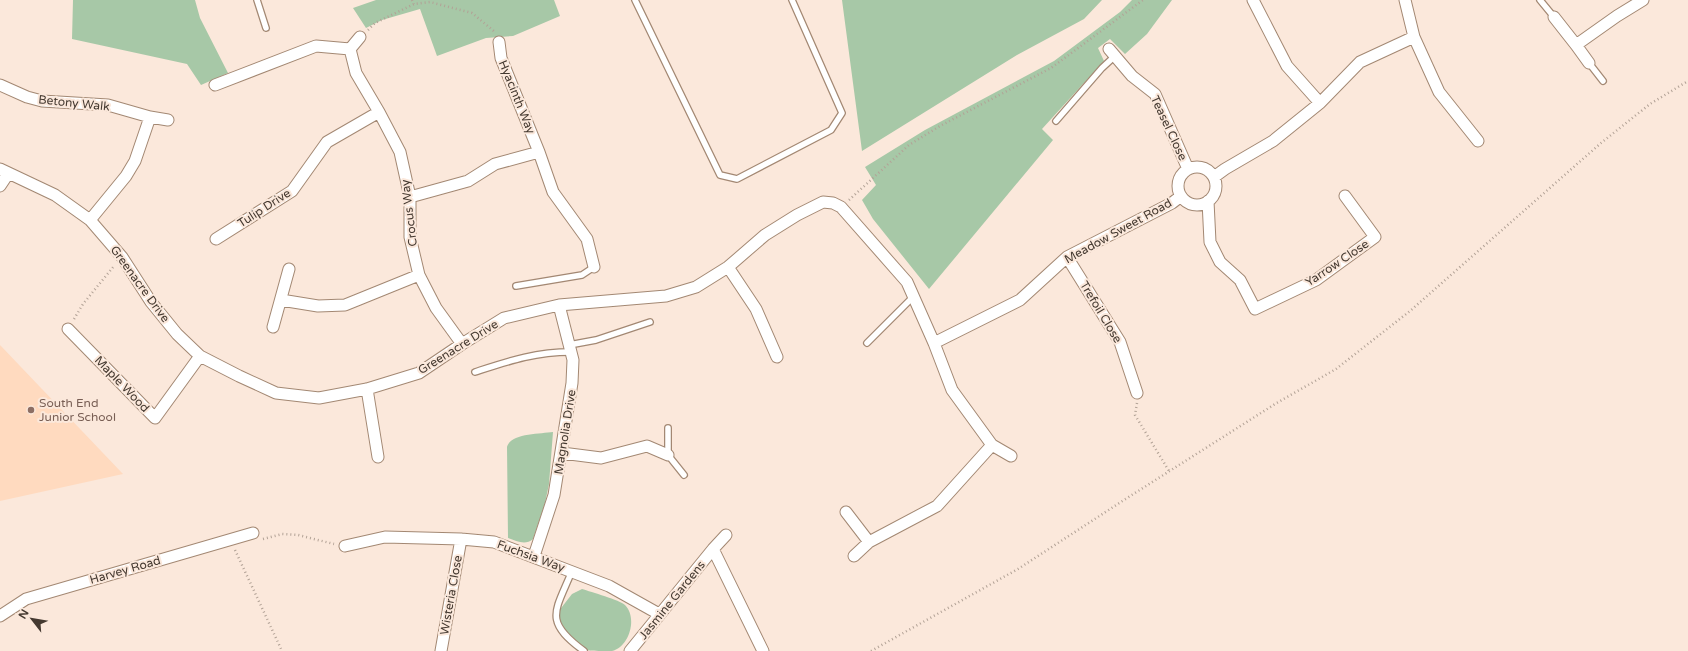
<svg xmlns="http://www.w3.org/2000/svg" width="1688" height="651" viewBox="0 0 1688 651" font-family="'Varela Round',sans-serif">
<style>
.built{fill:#ffdabf}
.green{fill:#a7c8a7}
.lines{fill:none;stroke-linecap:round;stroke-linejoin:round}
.lane-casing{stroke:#a38873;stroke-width:8}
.street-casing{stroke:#a38873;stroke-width:13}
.path{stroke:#b2a296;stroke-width:2.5;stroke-dasharray:1 3;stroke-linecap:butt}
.lane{stroke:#fff;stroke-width:5.5}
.street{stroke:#fff;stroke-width:11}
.education-dot{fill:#8d6e63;stroke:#fbe8db;stroke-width:1.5}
.labels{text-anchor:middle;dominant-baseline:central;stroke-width:4;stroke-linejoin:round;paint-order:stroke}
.street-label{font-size:12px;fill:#443930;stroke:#fbe8db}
.education-label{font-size:12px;fill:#785e54;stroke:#fbe8db;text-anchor:start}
</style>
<rect width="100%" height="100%" fill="#fbe8db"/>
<path class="built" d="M 0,345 L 123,474 L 0,501 Z"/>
<path class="green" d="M 73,0 L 195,0 L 200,18 L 228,73 L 201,85 L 187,64 L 72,39 Z
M 376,0 L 554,0 L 560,16 L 513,36 L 486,38 L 437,56 L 420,9 L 382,20 L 366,28 L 353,8 Z
M 842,0 L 1102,0 L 1084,19 L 1017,55 L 862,151 Z
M 1132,0 L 1172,0 L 1147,34 L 1125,54 L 1110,39 L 1098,48 L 1104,61 L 1042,129 L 1053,140 L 929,289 L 873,219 L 862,200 L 876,185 L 865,167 L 925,130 L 1054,61 L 1120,12 Z
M 553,432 L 549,484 L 545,503 L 533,539 C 525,546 517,541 508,538 L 507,447 C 511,433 540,434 553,432 Z
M 582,589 C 591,592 620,600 625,605 C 638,618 629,647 612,651 C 609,651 588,651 585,650 C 577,647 561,632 559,624 C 558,621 558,616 558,612 L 572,594 Z"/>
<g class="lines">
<defs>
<path id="lane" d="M 257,0 L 266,28
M 635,0 L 720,175 L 737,179 L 831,130 L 842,113 L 792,0
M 1540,0 L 1554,17
M 1589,63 L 1603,81
M 1056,121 L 1102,68 L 1115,56
M 516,286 L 582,275 L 594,267
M 867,343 L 913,297
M 569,345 L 596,340 L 650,322
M 475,372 C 509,361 535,352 571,352
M 668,428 L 668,455 L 684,475
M 572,571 C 555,612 543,621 584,651"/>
<path id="street" d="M 1253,0 L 1287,66 L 1320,103
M 1405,0 L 1414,37 L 1439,92 L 1478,141
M 1554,17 L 1576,45 L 1617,16 L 1643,0
M 360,37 L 350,49 L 356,73 L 379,112 L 400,152 L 410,197 L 410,237 L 419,275 L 436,308 L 462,344
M 499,42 L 501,58 L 539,152 L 553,192 L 587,239 L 594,267
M 1576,45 L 1589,63
M 1109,49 L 1132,76 L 1155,94 L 1188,169
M 0,85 L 27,97 L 42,101 L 108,105 L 150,117 L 135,161 L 126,176 L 90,220
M 215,85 L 316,46 L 350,49
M 150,117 L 168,120
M1178 186a19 19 0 1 1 38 0a19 19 0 1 1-38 0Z
M 0,169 L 55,195 L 90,220 L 122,257 L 151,302 L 177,334 L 200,356 L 239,376 L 276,393 L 319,398 L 367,389 L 419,373 L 462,344 L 504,318 L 559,305 L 666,296 L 696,287 L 728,267 L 765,235 L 797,215 L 823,202 L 833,203 L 841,207 L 907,282 L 934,343 L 952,390 L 992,445 L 1011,456
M 1214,177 L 1225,169 L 1273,141 L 1320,103 L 1360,62 L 1414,37
M 0,186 L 8,174
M 410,197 L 468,181 L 495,164 L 539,152
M 1208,201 L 1210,242 L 1220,262 L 1240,280 L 1255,309 L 1316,280 L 1375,237 L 1345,196
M 216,239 L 292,191 L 327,142 L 379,112
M 1067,257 L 1120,342 L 1137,393
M 728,267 L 756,309 L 777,357
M 281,300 L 318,306 L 345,305 L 419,275
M 273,327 L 289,269
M 68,329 L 155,418 L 200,356
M 934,343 L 1020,300 L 1067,257 L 1172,203 L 1181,196
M 367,389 L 378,457
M 562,453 L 601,458 L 647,446 L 668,455
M 846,512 L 869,542 L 937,506 L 992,445
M 345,546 L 385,537 L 461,539 L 494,542 L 609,586 L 659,614
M 713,549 L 726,535
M 534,556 L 554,495 L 572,383 L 573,360 L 559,305
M 854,556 L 869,542
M 0,616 L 26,599 L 253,533
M 441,651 L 461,539
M 630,651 L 713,549 L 763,651"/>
</defs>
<use href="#lane" class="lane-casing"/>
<use href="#street" class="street-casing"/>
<path class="path" d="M 412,0 L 414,4
M 368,30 L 375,23 L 414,4 L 430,2 L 472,13 L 495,32
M 849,200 L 909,145 L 940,126 L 1051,68 L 1143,0
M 74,319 L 83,304 L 114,266
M 1137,403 L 1135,415 L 1169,471
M 263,539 L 282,534 L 298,535 L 334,544
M 235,550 L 282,651
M 871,651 L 1018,569 L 1124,500 L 1275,404 L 1336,369 L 1410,311 L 1601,143 L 1650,104 L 1688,81"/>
<use href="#lane" class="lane"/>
<use href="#street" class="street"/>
</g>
<circle class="education-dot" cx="31" cy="410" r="4"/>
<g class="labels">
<g class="street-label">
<text transform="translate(517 97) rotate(68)">Hyacinth Way</text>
<text transform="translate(74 103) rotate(6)">Betony Walk</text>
<text transform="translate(1169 128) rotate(65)">Teasel Close</text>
<text transform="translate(264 208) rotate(-33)">Tulip Drive</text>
<text transform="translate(409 213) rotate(-97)">Crocus Way</text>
<text transform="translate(1118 231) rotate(-29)">Meadow Sweet Road</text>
<text transform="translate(1337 263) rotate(-34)">Yarrow Close</text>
<text transform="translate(140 284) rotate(54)">Greenacre Drive</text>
<text transform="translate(1101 312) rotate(59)">Trefoil Close</text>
<text transform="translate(458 347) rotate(-32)">Greenacre Drive</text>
<text transform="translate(122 384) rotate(46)">Maple Wood</text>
<text transform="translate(565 432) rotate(-81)">Magnolia Drive</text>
<text transform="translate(531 556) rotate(20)">Fuchsia Way</text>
<text transform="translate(125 570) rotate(-16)">Harvey Road</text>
<text transform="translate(451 595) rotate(-80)">Wisteria Close</text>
<text transform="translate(672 600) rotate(-51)">Jasmine Gardens</text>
</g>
<g class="education-label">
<text x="39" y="403">South End<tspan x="39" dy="14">Junior School</tspan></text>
</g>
</g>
<g transform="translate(32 619) rotate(301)" stroke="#fbe8db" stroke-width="3" paint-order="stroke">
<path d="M0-3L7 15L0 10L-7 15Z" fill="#443930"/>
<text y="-6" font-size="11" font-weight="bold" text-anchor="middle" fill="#443930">N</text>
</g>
</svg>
